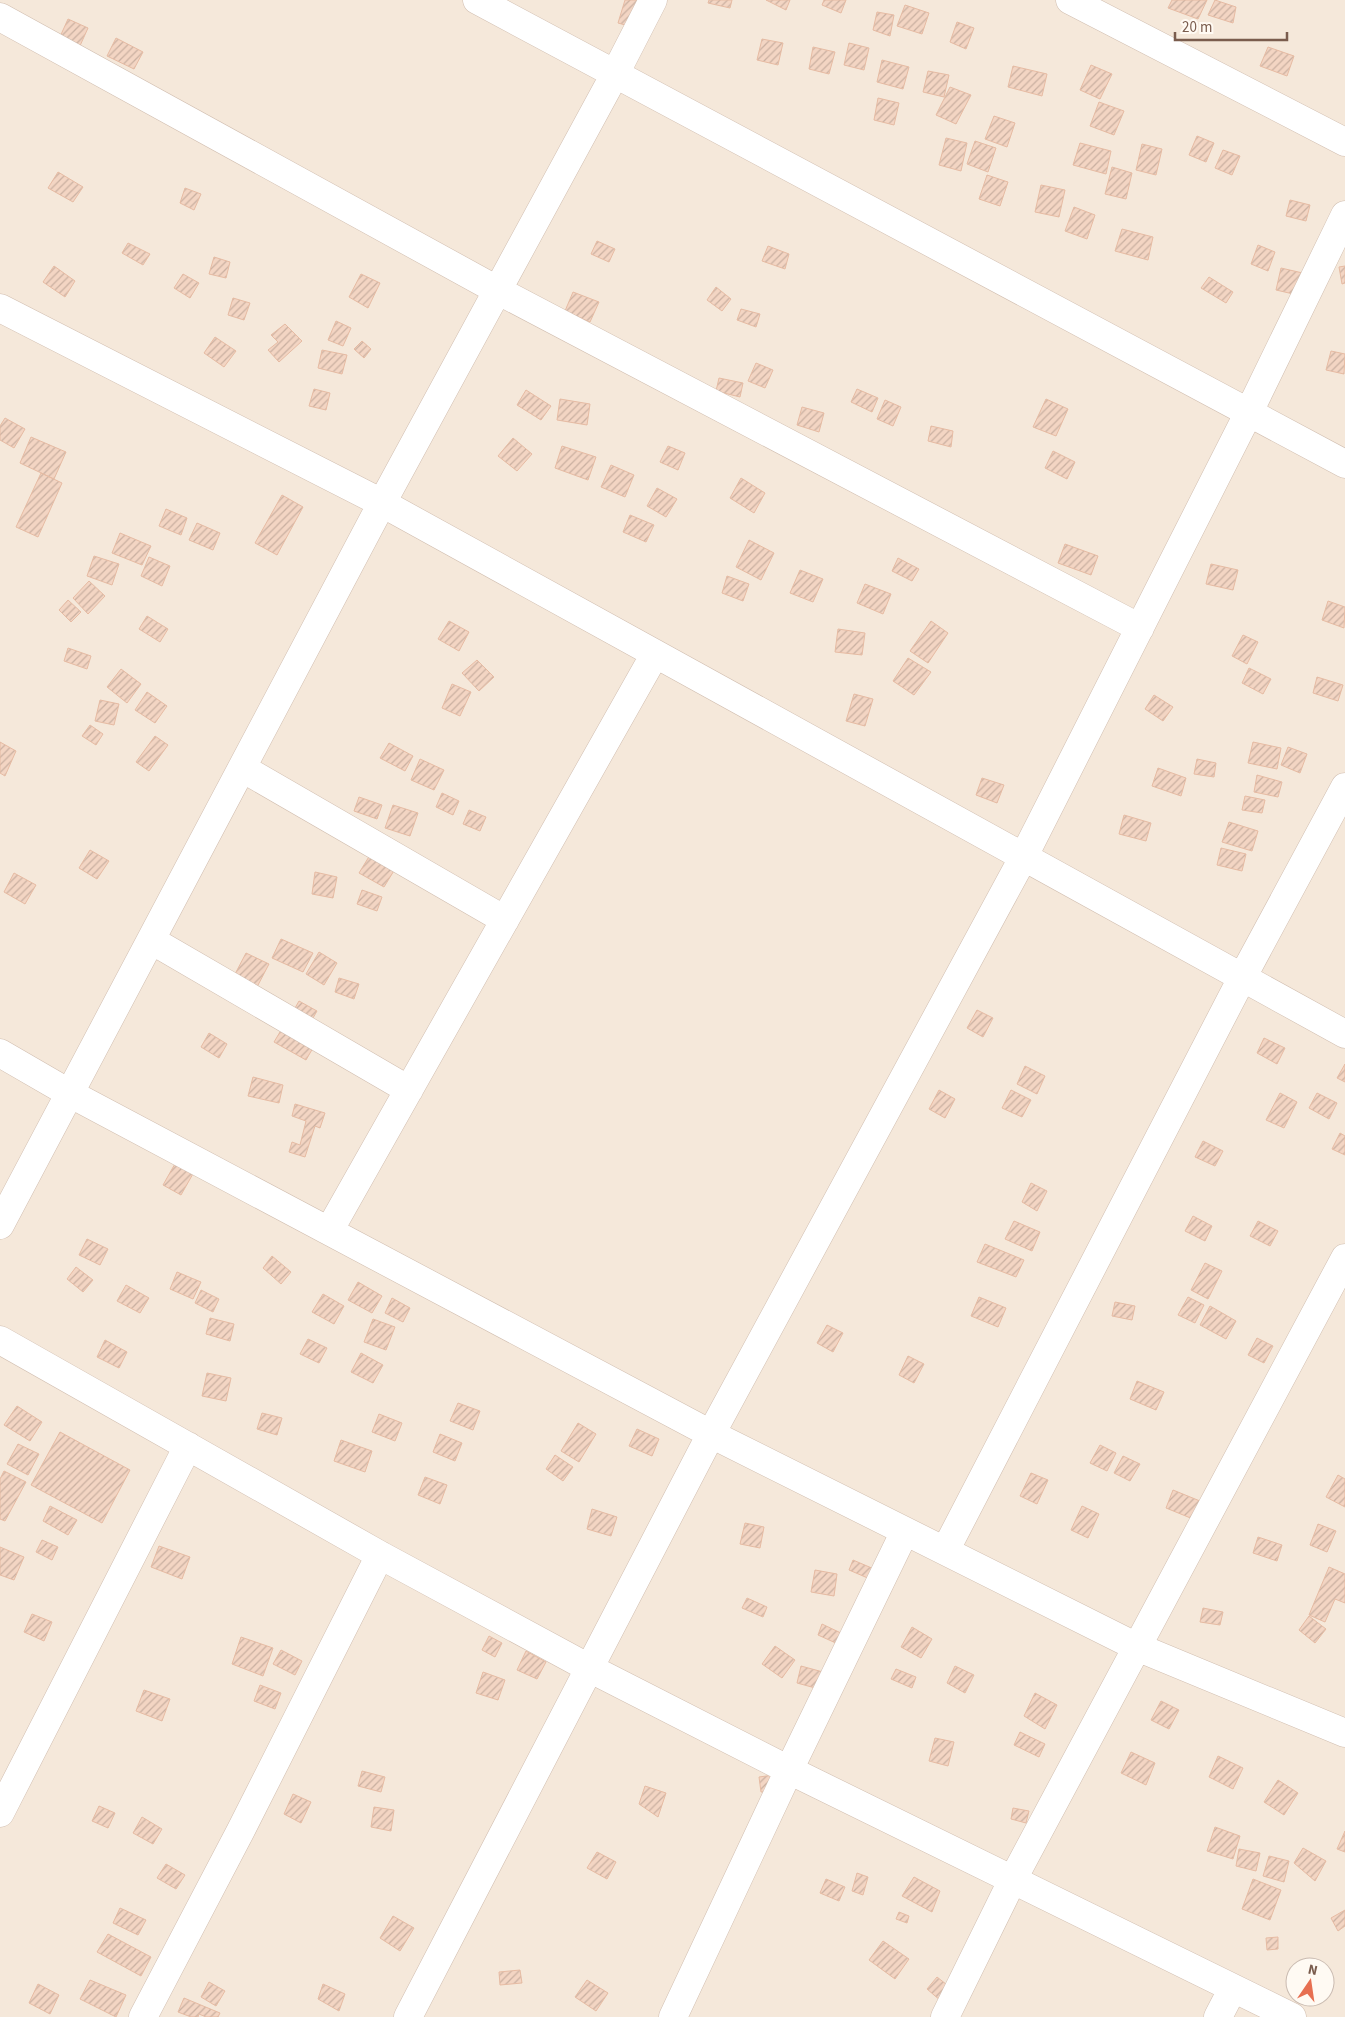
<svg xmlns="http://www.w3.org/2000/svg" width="1345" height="2017" viewBox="0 0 1345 2017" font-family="'Source Sans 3',sans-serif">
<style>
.residential{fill:#f5e8da;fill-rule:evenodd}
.building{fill:url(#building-hatch);stroke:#e6bba3}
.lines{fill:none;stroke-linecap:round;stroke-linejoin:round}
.minor-casing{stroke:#d1beb0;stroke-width:29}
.minor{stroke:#fff;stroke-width:28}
</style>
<defs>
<pattern id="building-hatch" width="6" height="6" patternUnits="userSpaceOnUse" patternTransform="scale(1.25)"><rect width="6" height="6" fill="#f3d5c3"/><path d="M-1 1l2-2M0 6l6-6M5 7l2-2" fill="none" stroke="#cab0a1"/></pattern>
</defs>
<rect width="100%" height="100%" fill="#fdf6ec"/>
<path class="residential" d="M 0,0 L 1345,0 L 1345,2017 L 0,2017 ZM 1295,1967 L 1325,1967 L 1325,1997 L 1295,1997 Z"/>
<path class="building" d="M 625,0 L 645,0 L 636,28 L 618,23 Z
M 709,0 L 732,0 L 730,8 L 708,3 Z
M 766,0 L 790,0 L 786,10 Z
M 824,0 L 846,0 L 841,13 L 822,5 Z
M 1172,0 L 1207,0 L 1198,19 L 1168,8 Z
M 1215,0 L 1236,7 L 1233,23 L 1208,15 Z
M 905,5 L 929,13 L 922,34 L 897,26 Z
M 877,12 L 894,15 L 890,36 L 873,30 Z
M 68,19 L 88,28 L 79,48 L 59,39 Z
M 957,22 L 974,28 L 966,49 L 950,42 Z
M 116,38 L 143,52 L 134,69 L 107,56 Z
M 762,39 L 783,43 L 778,65 L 757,60 Z
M 849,43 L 869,48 L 864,70 L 844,65 Z
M 813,47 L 835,52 L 829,74 L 809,69 Z
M 1268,47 L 1294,56 L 1287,76 L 1260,66 Z
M 882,60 L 909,67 L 903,89 L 877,82 Z
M 1091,65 L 1112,74 L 1100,99 L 1080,90 Z
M 1013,66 L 1047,74 L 1042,96 L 1008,87 Z
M 928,71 L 949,75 L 944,97 L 923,92 Z
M 950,87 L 971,95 L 956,124 L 936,115 Z
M 878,98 L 899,103 L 894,125 L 874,120 Z
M 1099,102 L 1124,111 L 1114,135 L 1090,126 Z
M 994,116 L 1015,123 L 1007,147 L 985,139 Z
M 1197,136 L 1214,143 L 1206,162 L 1189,155 Z
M 946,138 L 967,143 L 961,171 L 939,165 Z
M 975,141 L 996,148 L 988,172 L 967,164 Z
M 1080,143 L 1111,151 L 1106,174 L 1073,165 Z
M 1142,144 L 1162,149 L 1156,175 L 1136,170 Z
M 1223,150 L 1240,156 L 1232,175 L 1215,168 Z
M 1112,167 L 1132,173 L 1126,199 L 1105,194 Z
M 58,172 L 83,187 L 73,202 L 48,188 Z
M 987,175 L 1008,182 L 1000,206 L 979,199 Z
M 1041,185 L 1065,190 L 1059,217 L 1035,212 Z
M 185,188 L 201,194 L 194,210 L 180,203 Z
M 1290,200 L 1310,205 L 1306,221 L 1286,216 Z
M 1074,207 L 1095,215 L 1087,239 L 1065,231 Z
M 1122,229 L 1153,237 L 1148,260 L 1115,251 Z
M 597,241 L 615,249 L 609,262 L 591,254 Z
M 128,243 L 150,254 L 143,265 L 122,253 Z
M 1258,245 L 1275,252 L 1268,271 L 1251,264 Z
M 768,246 L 789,254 L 785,269 L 762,261 Z
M 214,257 L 230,262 L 226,278 L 209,274 Z
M 54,266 L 75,281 L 65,297 L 43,282 Z
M 1345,266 L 1345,283 L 1342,284 L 1339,267 Z
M 1281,268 L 1307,274 L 1302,296 L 1276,290 Z
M 183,274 L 199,283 L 190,298 L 174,288 Z
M 361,274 L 380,283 L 368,308 L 349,297 Z
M 1209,277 L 1233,292 L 1226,303 L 1201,288 Z
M 716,287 L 731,299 L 722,311 L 707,300 Z
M 573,292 L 599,302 L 590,322 L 565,311 Z
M 233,298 L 250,303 L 244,320 L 228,315 Z
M 741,309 L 760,314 L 756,327 L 737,320 Z
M 336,321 L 351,328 L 343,346 L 328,340 Z
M 285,324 L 302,341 L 279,362 L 268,350 L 278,342 L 271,335 Z
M 215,337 L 236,351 L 224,367 L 204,353 Z
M 362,341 L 371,349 L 364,358 L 354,349 Z
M 322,350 L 347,355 L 342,374 L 318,368 Z
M 1331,351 L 1345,354 L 1344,374 L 1326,370 Z
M 756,363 L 773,370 L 765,388 L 748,381 Z
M 719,378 L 743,383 L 740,397 L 716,391 Z
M 314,389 L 330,393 L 326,410 L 309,406 Z
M 857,389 L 878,398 L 872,412 L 851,402 Z
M 526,390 L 551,406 L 541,420 L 517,405 Z
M 560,399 L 590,404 L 587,425 L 557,420 Z
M 1046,399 L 1068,409 L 1056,436 L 1033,427 Z
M 885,400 L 901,407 L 893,426 L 877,419 Z
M 802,407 L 824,413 L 819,432 L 797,425 Z
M 5,418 L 25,429 L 14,448 L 0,440 L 0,426 Z
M 931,426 L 953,431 L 951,447 L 928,441 Z
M 31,437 L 66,452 L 54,479 L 20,463 Z
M 513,438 L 532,454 L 517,471 L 498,456 Z
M 562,446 L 596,457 L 588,480 L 555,468 Z
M 668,446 L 685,453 L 678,470 L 660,462 Z
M 1053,451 L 1075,462 L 1067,479 L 1045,468 Z
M 611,465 L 634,475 L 625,497 L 601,487 Z
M 41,473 L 62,483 L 38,537 L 16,527 Z
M 741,478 L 765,493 L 754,513 L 730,498 Z
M 657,488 L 677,499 L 666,517 L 647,506 Z
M 282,495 L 303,507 L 277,555 L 255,543 Z
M 166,509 L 187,518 L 181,535 L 159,526 Z
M 630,515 L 654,525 L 646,542 L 623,532 Z
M 197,523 L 220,533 L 213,550 L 189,540 Z
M 120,533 L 151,546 L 142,565 L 112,553 Z
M 749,540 L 774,553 L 761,580 L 736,567 Z
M 1065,544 L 1098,556 L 1091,575 L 1058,563 Z
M 94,556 L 119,564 L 112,585 L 87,576 Z
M 149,557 L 170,566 L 162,586 L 141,576 Z
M 898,558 L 919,569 L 912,581 L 892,571 Z
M 1211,564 L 1238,570 L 1233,590 L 1206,584 Z
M 800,570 L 823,579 L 813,602 L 790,593 Z
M 727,576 L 749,584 L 743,601 L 722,593 Z
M 89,581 L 105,596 L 88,614 L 73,598 Z
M 865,584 L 891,594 L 883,614 L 857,603 Z
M 68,600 L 81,612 L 71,622 L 59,610 Z
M 1328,601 L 1345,607 L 1344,628 L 1322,620 Z
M 147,616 L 168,629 L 160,642 L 139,629 Z
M 449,621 L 469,632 L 459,651 L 438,639 Z
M 931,621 L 948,633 L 928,663 L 910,651 Z
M 838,629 L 865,633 L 862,655 L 835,652 Z
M 1243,635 L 1258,642 L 1247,664 L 1232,656 Z
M 68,648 L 91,656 L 87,669 L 64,661 Z
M 908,658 L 931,672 L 914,695 L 893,681 Z
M 477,660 L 494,677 L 479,691 L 462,673 Z
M 1249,668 L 1271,679 L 1263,694 L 1242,683 Z
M 121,669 L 141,684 L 127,703 L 107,687 Z
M 1317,677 L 1343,685 L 1338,701 L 1313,693 Z
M 452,684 L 471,692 L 460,716 L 442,708 Z
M 147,692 L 167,706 L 155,723 L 135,710 Z
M 854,694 L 873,699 L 865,726 L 846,721 Z
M 1154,695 L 1173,707 L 1163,721 L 1145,709 Z
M 100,700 L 119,704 L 114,725 L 95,721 Z
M 90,725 L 103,734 L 96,745 L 82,736 Z
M 155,736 L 168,745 L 149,771 L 136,762 Z
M 0,742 L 16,751 L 5,776 L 0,773 Z
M 1253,742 L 1281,748 L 1277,769 L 1248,763 Z
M 389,743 L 413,756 L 405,771 L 380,758 Z
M 1288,747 L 1307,754 L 1300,773 L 1281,765 Z
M 420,759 L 444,770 L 434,790 L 411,780 Z
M 1197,759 L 1216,763 L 1214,777 L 1194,774 Z
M 1158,768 L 1186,778 L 1181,796 L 1152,786 Z
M 1257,775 L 1282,782 L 1278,797 L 1254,792 Z
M 982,778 L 1004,785 L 997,803 L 976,795 Z
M 442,793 L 459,801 L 453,815 L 436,807 Z
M 1245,796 L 1265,800 L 1262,813 L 1242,810 Z
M 359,797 L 382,805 L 377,819 L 354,811 Z
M 393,805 L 418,813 L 410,836 L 385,828 Z
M 469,810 L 486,817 L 480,831 L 463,824 Z
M 1124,815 L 1151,823 L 1146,841 L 1119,834 Z
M 1229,822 L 1258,831 L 1252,851 L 1222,842 Z
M 1221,848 L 1246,854 L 1242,871 L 1217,865 Z
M 90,850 L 109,861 L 97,879 L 79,868 Z
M 370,855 L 395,869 L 384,887 L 359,873 Z
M 315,872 L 337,877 L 333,898 L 312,894 Z
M 14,873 L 36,885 L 25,904 L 4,892 Z
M 362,890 L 382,897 L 377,911 L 357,904 Z
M 281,939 L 313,953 L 303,972 L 272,958 Z
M 319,952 L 337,963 L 324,985 L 306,974 Z
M 246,953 L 269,964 L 257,987 L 234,976 Z
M 339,978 L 359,984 L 354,999 L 335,992 Z
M 299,1001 L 317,1011 L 309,1025 L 291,1015 Z
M 977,1010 L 993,1018 L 983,1037 L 967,1028 Z
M 286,1022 L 317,1041 L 306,1060 L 274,1042 Z
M 209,1033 L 227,1044 L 219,1058 L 201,1047 Z
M 1264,1038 L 1285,1048 L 1277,1064 L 1257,1053 Z
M 1345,1064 L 1345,1082 L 1337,1078 Z
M 1025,1066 L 1045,1076 L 1037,1094 L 1017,1084 Z
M 253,1077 L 283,1085 L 279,1103 L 248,1096 Z
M 939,1090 L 955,1099 L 945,1118 L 929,1109 Z
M 1011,1090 L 1031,1100 L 1022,1117 L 1002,1108 Z
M 1280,1093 L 1297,1102 L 1284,1128 L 1266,1120 Z
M 1317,1093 L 1337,1103 L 1329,1119 L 1309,1108 Z
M 295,1104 L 325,1113 L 320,1128 L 315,1126 L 305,1157 L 289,1152 L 292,1142 L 300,1145 L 306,1121 L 292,1116 Z
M 1340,1133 L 1345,1136 L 1345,1155 L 1332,1149 Z
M 1203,1141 L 1223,1151 L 1215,1166 L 1195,1157 Z
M 176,1162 L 194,1172 L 181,1195 L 163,1185 Z
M 1031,1183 L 1047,1191 L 1037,1211 L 1022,1202 Z
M 1193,1216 L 1212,1226 L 1205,1241 L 1185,1231 Z
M 1014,1221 L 1040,1232 L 1032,1251 L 1005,1239 Z
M 1258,1221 L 1278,1231 L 1270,1246 L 1250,1236 Z
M 87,1239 L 108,1249 L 100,1265 L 79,1255 Z
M 985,1244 L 1024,1260 L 1016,1277 L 977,1262 Z
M 272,1256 L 291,1272 L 281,1284 L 263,1268 Z
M 1205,1263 L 1222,1271 L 1208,1299 L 1191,1290 Z
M 76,1267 L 93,1280 L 83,1292 L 67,1279 Z
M 177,1272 L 201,1282 L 193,1299 L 170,1289 Z
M 358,1282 L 382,1296 L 372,1313 L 348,1300 Z
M 126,1285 L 149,1298 L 140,1313 L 117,1301 Z
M 201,1290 L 219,1299 L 213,1312 L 195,1303 Z
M 323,1294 L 344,1306 L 334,1324 L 312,1312 Z
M 979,1297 L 1006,1308 L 998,1327 L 971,1316 Z
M 1188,1297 L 1204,1305 L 1195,1323 L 1178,1315 Z
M 392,1298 L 410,1308 L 403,1322 L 385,1313 Z
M 1115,1302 L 1135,1306 L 1132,1320 L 1112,1316 Z
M 1210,1306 L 1236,1321 L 1226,1339 L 1200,1325 Z
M 210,1318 L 234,1324 L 230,1341 L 206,1334 Z
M 373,1319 L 395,1327 L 386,1350 L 364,1342 Z
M 827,1325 L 843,1333 L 833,1352 L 817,1343 Z
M 1257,1338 L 1273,1346 L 1264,1363 L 1248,1355 Z
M 308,1339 L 327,1348 L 319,1363 L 300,1354 Z
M 105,1340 L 127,1352 L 119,1368 L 97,1357 Z
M 361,1353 L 383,1365 L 373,1383 L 351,1372 Z
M 908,1356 L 924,1364 L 914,1383 L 899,1375 Z
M 207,1373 L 231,1378 L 226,1401 L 202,1396 Z
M 1137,1381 L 1164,1392 L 1156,1410 L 1130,1399 Z
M 458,1403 L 480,1411 L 473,1430 L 450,1421 Z
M 17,1406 L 42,1422 L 30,1441 L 4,1425 Z
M 262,1413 L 282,1418 L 277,1435 L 257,1429 Z
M 379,1414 L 402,1423 L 395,1441 L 372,1432 Z
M 578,1423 L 596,1434 L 579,1462 L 561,1451 Z
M 637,1429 L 659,1439 L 652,1456 L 629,1446 Z
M 60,1432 L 130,1470 L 102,1523 L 31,1485 Z
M 440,1434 L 462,1443 L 455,1461 L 433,1452 Z
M 341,1440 L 372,1451 L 365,1472 L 334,1461 Z
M 18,1444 L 39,1454 L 28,1475 L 7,1464 Z
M 1100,1445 L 1116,1453 L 1107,1471 L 1090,1463 Z
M 555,1455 L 573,1467 L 563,1481 L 546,1469 Z
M 1123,1456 L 1140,1464 L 1130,1481 L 1114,1473 Z
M 4,1471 L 26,1482 L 5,1521 L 0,1519 L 0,1479 Z
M 1031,1473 L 1048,1480 L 1037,1504 L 1020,1496 Z
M 1338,1475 L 1345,1479 L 1345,1507 L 1326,1497 Z
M 425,1477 L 447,1485 L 440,1504 L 418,1495 Z
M 1173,1490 L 1200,1501 L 1193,1519 L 1166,1508 Z
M 50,1506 L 77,1520 L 68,1535 L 43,1521 Z
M 1082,1506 L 1099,1514 L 1088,1538 L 1071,1530 Z
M 592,1509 L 617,1517 L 611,1536 L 587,1529 Z
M 745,1523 L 764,1527 L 760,1548 L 740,1544 Z
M 1318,1524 L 1336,1531 L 1327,1552 L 1310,1545 Z
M 1258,1537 L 1282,1545 L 1277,1561 L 1253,1553 Z
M 42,1540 L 58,1547 L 52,1560 L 36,1552 Z
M 159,1546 L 190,1557 L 182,1579 L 151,1567 Z
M 0,1547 L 24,1557 L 14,1580 L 0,1575 Z
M 853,1560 L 874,1569 L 870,1579 L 849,1570 Z
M 1329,1567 L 1345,1574 L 1345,1603 L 1335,1599 L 1325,1622 L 1309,1615 Z
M 815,1570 L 837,1574 L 834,1596 L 811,1592 Z
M 747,1598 L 767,1607 L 763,1617 L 742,1608 Z
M 1203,1608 L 1223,1612 L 1220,1625 L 1200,1622 Z
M 32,1614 L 52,1622 L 44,1641 L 24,1632 Z
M 1309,1616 L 1326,1629 L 1315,1643 L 1299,1630 Z
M 822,1624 L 843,1634 L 838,1644 L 818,1635 Z
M 912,1627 L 932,1639 L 921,1658 L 901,1647 Z
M 489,1636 L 502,1643 L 495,1657 L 482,1650 Z
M 241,1637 L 273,1648 L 263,1676 L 232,1664 Z
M 775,1646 L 795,1660 L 782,1678 L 762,1664 Z
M 281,1650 L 302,1661 L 295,1675 L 273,1664 Z
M 526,1651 L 546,1662 L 537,1679 L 517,1670 Z
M 801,1666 L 823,1672 L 819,1689 L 797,1683 Z
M 955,1666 L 974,1675 L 965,1693 L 947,1683 Z
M 896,1669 L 916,1677 L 912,1688 L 891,1679 Z
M 483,1672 L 505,1680 L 498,1700 L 476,1693 Z
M 260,1685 L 281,1693 L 275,1709 L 254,1701 Z
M 144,1690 L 170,1699 L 162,1721 L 136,1711 Z
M 1035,1693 L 1057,1705 L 1045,1729 L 1024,1716 Z
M 1161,1701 L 1179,1710 L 1169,1729 L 1151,1720 Z
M 1020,1732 L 1045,1744 L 1039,1757 L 1014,1745 Z
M 935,1738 L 954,1742 L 948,1766 L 929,1761 Z
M 1131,1752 L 1155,1763 L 1146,1785 L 1121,1773 Z
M 1218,1756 L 1243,1768 L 1233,1789 L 1209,1777 Z
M 362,1771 L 385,1777 L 381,1792 L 358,1786 Z
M 774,1775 L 776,1791 L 761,1792 L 759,1777 Z
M 1278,1780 L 1298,1793 L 1284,1815 L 1264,1802 Z
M 645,1786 L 666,1793 L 658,1817 L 639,1804 Z
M 293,1794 L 311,1802 L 301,1823 L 284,1814 Z
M 99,1806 L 115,1813 L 108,1828 L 92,1821 Z
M 374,1807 L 394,1810 L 391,1831 L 371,1827 Z
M 1013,1808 L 1029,1811 L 1026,1823 L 1011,1819 Z
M 142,1817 L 162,1829 L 153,1844 L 133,1833 Z
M 1215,1827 L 1240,1836 L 1233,1859 L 1207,1851 Z
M 1345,1831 L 1345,1852 L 1337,1849 Z
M 1303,1848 L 1326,1861 L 1315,1881 L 1294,1863 Z
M 1239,1849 L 1260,1853 L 1256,1871 L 1236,1866 Z
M 597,1852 L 616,1862 L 607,1879 L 587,1868 Z
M 1269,1856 L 1289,1861 L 1284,1882 L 1263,1876 Z
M 166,1864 L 185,1875 L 176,1889 L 157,1878 Z
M 857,1873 L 868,1877 L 863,1895 L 852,1891 Z
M 914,1877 L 940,1891 L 932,1912 L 902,1896 Z
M 826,1879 L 845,1887 L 839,1901 L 820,1893 Z
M 1253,1879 L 1281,1890 L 1270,1920 L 1242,1909 Z
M 120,1908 L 146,1920 L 138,1935 L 113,1923 Z
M 1345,1910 L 1345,1926 L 1338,1931 L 1331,1918 Z
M 899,1912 L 909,1916 L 907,1923 L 896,1919 Z
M 393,1916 L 414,1928 L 400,1951 L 380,1938 Z
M 108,1934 L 151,1957 L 141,1976 L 97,1952 Z
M 1278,1937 L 1278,1949 L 1267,1950 L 1266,1938 Z
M 883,1941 L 909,1959 L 895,1979 L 869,1960 Z
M 520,1970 L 522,1983 L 500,1985 L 499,1972 Z
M 937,1977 L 951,1988 L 941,2001 L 927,1989 Z
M 90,1980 L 126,1995 L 116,2017 L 80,1999 Z
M 587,1980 L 608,1993 L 596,2011 L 575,1997 Z
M 209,1982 L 225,1991 L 216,2006 L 201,1997 Z
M 38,1984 L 59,1995 L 50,2014 L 29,2003 Z
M 323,1984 L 345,1994 L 339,2011 L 318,1999 Z
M 184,1998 L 220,2013 L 218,2017 L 206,2017 L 199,2014 L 198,2017 L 191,2017 L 178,2012 Z"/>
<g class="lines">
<defs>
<path id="minor" d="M 477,0 L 1345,464
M 1070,0 L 1345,142
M 0,17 L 497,290 L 1140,628
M 0,308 L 382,503 L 1345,1034
M 242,768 L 505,920
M 151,940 L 409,1090
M 0,1053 L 69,1093 L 711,1434 L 1137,1647 L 1345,1733
M 0,1225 L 382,503 L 615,74 L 653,0
M 329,1231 L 655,654
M 0,1340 L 380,1555 L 589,1668 L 789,1770 L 1292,2017
M 945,1551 L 1242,978 L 1345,787
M 0,1813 L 188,1446
M 143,2017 L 241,1830 L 380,1555
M 408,2017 L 711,1434 L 1023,858 L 1249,412 L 1345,215
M 673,2017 L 789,1770 L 905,1531
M 945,2017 L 1013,1879 L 1345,1258
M 1218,2017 L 1233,1988"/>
</defs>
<use href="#minor" class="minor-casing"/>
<use href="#minor" class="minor"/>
</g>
<g transform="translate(1310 1982) rotate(13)"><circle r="24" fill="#fffaf3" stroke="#cabbb1"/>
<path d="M0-4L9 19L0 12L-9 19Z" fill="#e76f51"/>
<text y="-8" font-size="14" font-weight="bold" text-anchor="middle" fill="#7a5c4d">N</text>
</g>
<path d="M1175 32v8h112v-8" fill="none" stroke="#7a5c4d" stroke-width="2.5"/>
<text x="1182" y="32" font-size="15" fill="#7a5c4d" stroke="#fffaf3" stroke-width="4" paint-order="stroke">20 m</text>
</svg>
